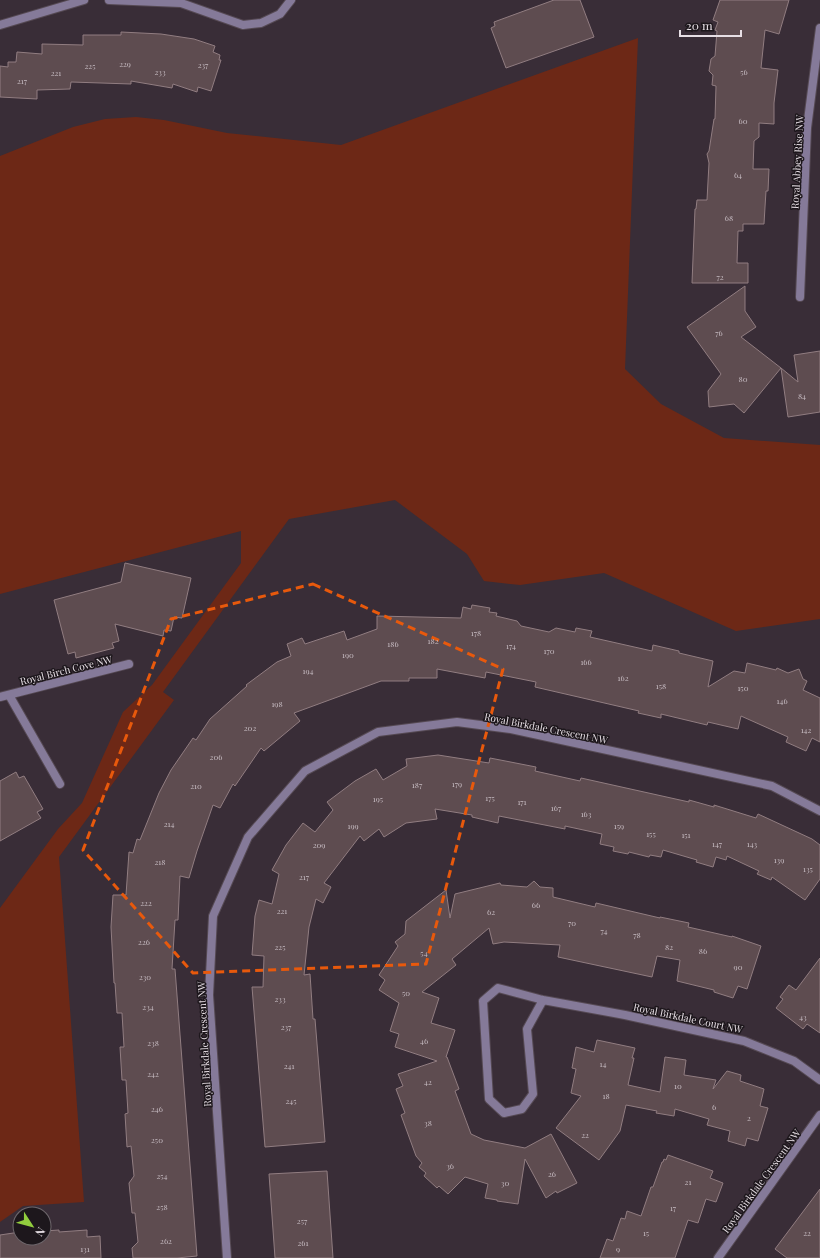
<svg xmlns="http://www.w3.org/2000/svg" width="820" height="1258" viewBox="0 0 820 1258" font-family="'Playfair Display',serif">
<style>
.green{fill:#6d2816}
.building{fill:#5e4c50;stroke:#917d81}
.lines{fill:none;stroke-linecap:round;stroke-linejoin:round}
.street-casing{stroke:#554953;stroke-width:10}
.street{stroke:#857a99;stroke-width:8}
.marked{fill:none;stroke:#e8590c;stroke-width:3;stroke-dasharray:8 5;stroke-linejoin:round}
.labels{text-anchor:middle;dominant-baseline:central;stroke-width:3;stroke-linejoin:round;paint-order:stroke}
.number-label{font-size:8px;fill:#c5bac0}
.street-label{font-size:10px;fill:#e7dfe5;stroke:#1d171c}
</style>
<rect width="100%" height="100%" fill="#392d37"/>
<path class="green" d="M 638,38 L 625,369 L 661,404 L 724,438 L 820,445 L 820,619 L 736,631 L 604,573 L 520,585 L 484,581 L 467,554 L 395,500 L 289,519 L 163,692 L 174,700 L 59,857 L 84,1202 L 23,1206 L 0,1222 L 0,908 L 58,829 L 82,803 L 123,712 L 152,685 L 241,563 L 241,531 L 0,594 L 0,156 L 73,127 L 105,119 L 136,117 L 164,120 L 227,133 L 341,145 Z"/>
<path class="building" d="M 554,0 L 580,0 L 594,37 L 506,68 L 491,28 L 495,26 L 494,22 Z
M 720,0 L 789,0 L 779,34 L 765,30 L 761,68 L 778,70 L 774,103 L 774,124 L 759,123 L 759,137 L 754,141 L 753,169 L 769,169 L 768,191 L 766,191 L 765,207 L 764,224 L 743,224 L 743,231 L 738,231 L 737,263 L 748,263 L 748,283 L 692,283 L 695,209 L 696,209 L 697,200 L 707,200 L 709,163 L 707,154 L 709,151 L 714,119 L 715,119 L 716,86 L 712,85 L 713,75 L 709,71 L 711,59 L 715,56 L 717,31 L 715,30 L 718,22 L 713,20 Z
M 121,32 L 161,34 L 194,39 L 215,46 L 213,52 L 220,55 L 219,60 L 221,60 L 211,91 L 198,87 L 197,92 L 173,84 L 172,88 L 131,81 L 131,84 L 71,82 L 70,89 L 37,90 L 37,99 L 0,97 L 0,66 L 8,67 L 8,62 L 16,62 L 17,52 L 42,54 L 42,44 L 83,45 L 83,35 L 121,35 Z
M 745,286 L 745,311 L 756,327 L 741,337 L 781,368 L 744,413 L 734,404 L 709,407 L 708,391 L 721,374 L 687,327 Z
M 820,351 L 820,412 L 788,417 L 781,368 L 798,382 L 794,355 Z
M 125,563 L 191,578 L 182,618 L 174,617 L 171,631 L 164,630 L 163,636 L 115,624 L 119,641 L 112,643 L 114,648 L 76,658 L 75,652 L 68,654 L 54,600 L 121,582 Z
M 472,605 L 490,608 L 489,612 L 497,613 L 496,616 L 517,621 L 521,626 L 549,632 L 556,628 L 575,632 L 576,628 L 592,631 L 590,637 L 652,651 L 653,645 L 679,651 L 679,653 L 713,661 L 708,687 L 734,671 L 745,673 L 747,663 L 776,670 L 777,668 L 788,673 L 799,669 L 803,679 L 807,681 L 803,690 L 820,698 L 820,742 L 812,738 L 806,751 L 786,742 L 788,737 L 741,716 L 738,729 L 708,722 L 707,725 L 661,714 L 661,718 L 638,713 L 639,711 L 535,687 L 536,682 L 486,672 L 485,678 L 437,669 L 437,678 L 409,678 L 409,681 L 381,681 L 294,713 L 300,721 L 264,751 L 261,748 L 235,786 L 233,784 L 220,808 L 213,805 L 197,851 L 189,878 L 180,876 L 178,920 L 175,920 L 172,969 L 175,969 L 197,1256 L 177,1258 L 133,1258 L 132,1248 L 138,1242 L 135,1213 L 132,1213 L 129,1183 L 134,1176 L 131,1146 L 127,1147 L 125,1114 L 128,1113 L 126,1080 L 122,1080 L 120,1047 L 124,1047 L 122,1013 L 117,1013 L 115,983 L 114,983 L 111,927 L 113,895 L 126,895 L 129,852 L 133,853 L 137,839 L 140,840 L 159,793 L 171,770 L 193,738 L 196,740 L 210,719 L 247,686 L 246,685 L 277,662 L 291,656 L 287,644 L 302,638 L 305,644 L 344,631 L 347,640 L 377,629 L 377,616 L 461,618 L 463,607 L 471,609 Z
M 438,755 L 489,763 L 490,758 L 536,767 L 535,771 L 580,781 L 581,778 L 689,802 L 689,800 L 714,807 L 714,805 L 756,818 L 758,814 L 812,839 L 820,845 L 820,879 L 805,900 L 772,877 L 771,880 L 757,874 L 759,871 L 727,856 L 726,860 L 716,857 L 713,867 L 696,862 L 697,860 L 663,850 L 661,857 L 650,855 L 649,857 L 629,852 L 628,854 L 613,851 L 614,847 L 600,844 L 602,834 L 565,826 L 565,829 L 499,816 L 498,823 L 472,817 L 472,815 L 435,809 L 437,819 L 406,823 L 384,837 L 379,829 L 364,841 L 360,836 L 324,883 L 331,887 L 323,903 L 316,899 L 309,927 L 304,975 L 310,974 L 313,1019 L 315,1019 L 325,1142 L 265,1147 L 252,987 L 263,987 L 264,956 L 252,955 L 255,916 L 259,900 L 272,904 L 279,874 L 272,870 L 286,845 L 303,823 L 315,832 L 333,810 L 327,802 L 355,781 L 376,769 L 383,780 L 407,766 L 406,759 Z
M 16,772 L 19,778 L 24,776 L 43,809 L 37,812 L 41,818 L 0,841 L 0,781 Z
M 534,881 L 540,887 L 553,888 L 553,897 L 595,907 L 596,903 L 660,918 L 660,917 L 689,923 L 688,927 L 732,937 L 732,936 L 761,946 L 747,989 L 738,986 L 733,998 L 714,992 L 714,990 L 677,981 L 680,960 L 657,956 L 652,977 L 558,957 L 560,945 L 504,942 L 493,944 L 489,928 L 452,959 L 456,965 L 422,992 L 439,998 L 431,1023 L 455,1030 L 446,1057 L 447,1057 L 459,1089 L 455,1091 L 471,1134 L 484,1140 L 525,1148 L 551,1134 L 577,1183 L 557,1193 L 556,1191 L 546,1198 L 525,1159 L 518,1204 L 497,1201 L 497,1200 L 485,1198 L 488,1184 L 465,1177 L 448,1194 L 439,1186 L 437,1188 L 424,1176 L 426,1173 L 419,1167 L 422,1163 L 416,1156 L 401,1115 L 405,1113 L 396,1089 L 403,1086 L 398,1074 L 437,1061 L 395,1047 L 399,1034 L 390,1031 L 399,1003 L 379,990 L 385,980 L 379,975 L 398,946 L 395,942 L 405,934 L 406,921 L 446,890 L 450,918 L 455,894 L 500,883 L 501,885 L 527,887 Z
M 820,958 L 820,1033 L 807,1024 L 803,1029 L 776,1008 L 783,999 L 780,997 L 789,985 L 796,990 Z
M 597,1040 L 635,1048 L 632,1058 L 634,1058 L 628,1085 L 660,1092 L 665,1057 L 686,1060 L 684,1075 L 716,1080 L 713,1089 L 727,1071 L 741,1075 L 740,1081 L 764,1089 L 760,1106 L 768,1108 L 758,1141 L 747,1138 L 745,1146 L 728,1141 L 730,1131 L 707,1125 L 709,1119 L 675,1109 L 674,1116 L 656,1113 L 657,1111 L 626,1105 L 620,1131 L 599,1160 L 556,1128 L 581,1096 L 571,1093 L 576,1069 L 572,1068 L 576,1047 L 594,1052 Z
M 668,1155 L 713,1171 L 710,1178 L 723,1183 L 716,1202 L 706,1199 L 698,1223 L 688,1220 L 675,1258 L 600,1258 L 607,1239 L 613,1241 L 621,1218 L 625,1219 L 627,1211 L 641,1216 L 651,1187 L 653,1187 L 662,1162 L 663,1162 L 664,1159 L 666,1160 Z
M 327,1171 L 333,1258 L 275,1258 L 269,1174 Z
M 820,1189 L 820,1258 L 787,1258 L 775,1249 Z
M 59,1230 L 59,1232 L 87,1230 L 87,1237 L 100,1236 L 101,1258 L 0,1258 L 0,1235 L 20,1232 L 20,1238 L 44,1238 L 44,1231 Z"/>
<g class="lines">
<defs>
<path id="street" d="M 109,0 L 181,3 L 243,25 L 261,23 L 280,14 L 291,0
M 0,25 L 84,0
M 800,297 L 807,128 L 820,28
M 9,695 L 60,784
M 0,697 L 129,664
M 543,1000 L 527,1029 L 533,1094 L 522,1109 L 504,1113 L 489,1099 L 483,1001 L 498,988 L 543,1000 L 625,1015 L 744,1041 L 794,1061 L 820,1080
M 227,1258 L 209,995 L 213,916 L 248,837 L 305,771 L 378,732 L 457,722 L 511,729 L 772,786 L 820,811
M 718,1258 L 820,1115"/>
</defs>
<use href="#street" class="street-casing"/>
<use href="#street" class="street"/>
</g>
<path class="marked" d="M 313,584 L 503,669 L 426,964 L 193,973 L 83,850 L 171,619 Z"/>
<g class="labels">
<g class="number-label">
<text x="125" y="63">229</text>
<text x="203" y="64">237</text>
<text x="90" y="65">225</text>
<text x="160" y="71">233</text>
<text x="744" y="71">56</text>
<text x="56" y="72">221</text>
<text x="22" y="80">217</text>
<text x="743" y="120">60</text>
<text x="738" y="174">64</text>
<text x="729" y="217">68</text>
<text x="720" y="276">72</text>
<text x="719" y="332">76</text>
<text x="743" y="378">80</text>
<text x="802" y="395">84</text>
<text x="476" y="632">178</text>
<text x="433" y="640">182</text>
<text x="393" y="643">186</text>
<text x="511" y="645">174</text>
<text x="549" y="650">170</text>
<text x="348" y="654">190</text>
<text x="586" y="661">166</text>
<text x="308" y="670">194</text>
<text x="623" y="677">162</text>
<text x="661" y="685">158</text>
<text x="743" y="687">150</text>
<text x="782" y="700">146</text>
<text x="277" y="703">198</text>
<text x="250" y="727">202</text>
<text x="806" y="729">142</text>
<text x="216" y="756">206</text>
<text x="457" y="783">179</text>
<text x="417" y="784">187</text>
<text x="196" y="785">210</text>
<text x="490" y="797">175</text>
<text x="378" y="798">195</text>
<text x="522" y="801">171</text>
<text x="556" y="807">167</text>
<text x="586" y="813">163</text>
<text x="169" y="823">214</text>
<text x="353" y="825">199</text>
<text x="619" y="825">159</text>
<text x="651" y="833">155</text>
<text x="686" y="834">151</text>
<text x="717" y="843">147</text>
<text x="752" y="843">143</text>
<text x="319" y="844">209</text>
<text x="779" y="859">139</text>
<text x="160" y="861">218</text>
<text x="808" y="868">135</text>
<text x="304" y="876">217</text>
<text x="146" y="902">222</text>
<text x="536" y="904">66</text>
<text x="282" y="910">221</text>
<text x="491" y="911">62</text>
<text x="572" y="922">70</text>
<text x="604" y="930">74</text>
<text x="637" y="934">78</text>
<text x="144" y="941">226</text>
<text x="280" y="946">225</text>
<text x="669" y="946">82</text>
<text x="703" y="950">86</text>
<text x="424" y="952">54</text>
<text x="738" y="966">90</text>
<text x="145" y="976">230</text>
<text x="406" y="992">50</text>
<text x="280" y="998">233</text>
<text x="148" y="1006">234</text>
<text x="803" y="1016">43</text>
<text x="286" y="1026">237</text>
<text x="424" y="1040">46</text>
<text x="153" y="1042">238</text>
<text x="603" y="1063">14</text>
<text x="289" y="1065">241</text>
<text x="153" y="1073">242</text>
<text x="428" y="1081">42</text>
<text x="678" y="1085">10</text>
<text x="606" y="1095">18</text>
<text x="291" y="1100">245</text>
<text x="714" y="1106">6</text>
<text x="157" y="1108">246</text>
<text x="749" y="1117">2</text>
<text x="428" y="1122">38</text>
<text x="585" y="1134">22</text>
<text x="157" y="1139">250</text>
<text x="450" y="1165">36</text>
<text x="552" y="1173">26</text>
<text x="162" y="1175">254</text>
<text x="688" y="1181">21</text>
<text x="505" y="1182">30</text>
<text x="162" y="1206">258</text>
<text x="673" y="1207">17</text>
<text x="302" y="1220">257</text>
<text x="646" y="1232">15</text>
<text x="807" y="1232">22</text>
<text x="166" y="1240">262</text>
<text x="303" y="1242">261</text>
<text x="85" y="1248">131</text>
<text x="618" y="1248">9</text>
</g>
<g class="street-label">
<text transform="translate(797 162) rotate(-87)">Royal Abbey Rise NW</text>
<text transform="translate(66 670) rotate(-14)">Royal Birch Cove NW</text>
<text transform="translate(546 728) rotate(11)">Royal Birkdale Crescent NW</text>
<text transform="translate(688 1018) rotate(12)">Royal Birkdale Court NW</text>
<text transform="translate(204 1044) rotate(-93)">Royal Birkdale Crescent NW</text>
<text transform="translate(761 1181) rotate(-54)">Royal Birkdale Crescent NW</text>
</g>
</g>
<g transform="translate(32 1226) rotate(126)"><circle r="19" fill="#1d171c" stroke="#6e676c"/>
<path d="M0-3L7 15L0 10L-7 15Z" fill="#92cd3e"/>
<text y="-6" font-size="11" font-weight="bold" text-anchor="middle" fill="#e7dfe5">N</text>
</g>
<path d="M680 30v6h61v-6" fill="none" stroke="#e7dfe5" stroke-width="2"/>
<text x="686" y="30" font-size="12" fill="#e7dfe5" stroke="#1d171c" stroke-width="3" paint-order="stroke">20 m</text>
</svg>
